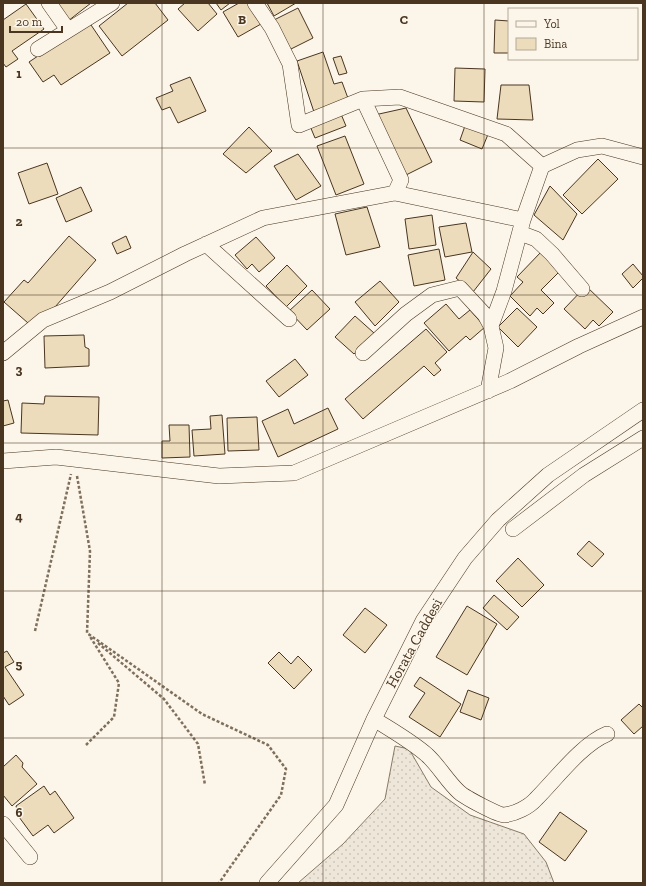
<svg xmlns="http://www.w3.org/2000/svg" width="646" height="886" viewBox="0 0 646 886" font-family="'Zilla Slab',serif">
<style>
.garden{fill:url(#garden-dots);stroke:#887966}
.building{fill:#ecdcbc;stroke:#4a3520}
.lines{fill:none;stroke-linecap:round;stroke-linejoin:round}
.minor-casing{stroke:#4a3520;stroke-width:16}
.path{stroke:#7f6f5c;stroke-width:2.5;stroke-dasharray:3 2;stroke-linecap:butt}
.minor{stroke:#fbf6e9;stroke-width:15}
.grid{fill:none;stroke:#4a3520;stroke-width:1;stroke-opacity:0.55}
.labels{text-anchor:middle;dominant-baseline:central;stroke-width:3;stroke-linejoin:round;paint-order:stroke}
.street-label{font-size:15px;fill:#4a3520;stroke:#fbf6e9}
.grid-label{font-size:13px;text-anchor:middle;font-weight:bold;fill:#4a3520;stroke:#fbf6e9;stroke-width:3;stroke-linejoin:round;paint-order:stroke}
</style>
<defs>
<pattern id="garden-dots" width="8" height="8" patternUnits="userSpaceOnUse"><rect width="8" height="8" fill="#ede6d9"/><path d="M2 2h.1M6 6h.1" fill="none" stroke="#cdc6ba" stroke-width="1.8" stroke-linecap="round"/></pattern>
</defs>
<rect width="100%" height="100%" fill="#fbf6e9"/>
<path class="garden" d="M 395,746 L 409,749 L 431,787 L 470,815 L 524,834 L 546,862 L 554,883 L 298,883 L 343,844 L 385,799 Z"/>
<path class="building" d="M 55,3 L 91,3 L 68,21 Z
M 128,3 L 155,3 L 168,20 L 122,56 L 99,26 Z
M 185,3 L 208,3 L 217,14 L 198,31 L 178,9 Z
M 216,3 L 230,3 L 221,10 Z
M 239,3 L 248,3 L 261,24 L 238,37 L 223,12 Z
M 267,3 L 296,3 L 274,16 Z
M 26,4 L 44,29 L 12,51 L 18,59 L 6,67 L 3,63 L 3,20 Z
M 298,8 L 313,38 L 289,50 L 274,20 Z
M 495,20 L 509,21 L 509,53 L 494,53 Z
M 89,22 L 110,53 L 61,85 L 54,75 L 43,82 L 29,62 Z
M 323,52 L 334,84 L 342,82 L 349,101 L 314,112 L 297,61 Z
M 341,56 L 347,73 L 339,75 L 333,58 Z
M 455,68 L 485,69 L 484,102 L 454,101 Z
M 190,77 L 206,111 L 178,123 L 170,107 L 162,110 L 156,98 L 173,91 L 170,85 Z
M 501,85 L 529,85 L 533,120 L 497,119 Z
M 406,108 L 432,162 L 406,175 L 370,116 Z
M 341,114 L 346,126 L 315,138 L 310,126 Z
M 466,123 L 489,132 L 482,149 L 460,140 Z
M 249,127 L 272,151 L 246,173 L 223,154 Z
M 345,136 L 364,184 L 336,195 L 317,146 Z
M 298,154 L 321,186 L 296,200 L 274,166 Z
M 598,159 L 618,179 L 582,214 L 563,195 Z
M 47,163 L 58,194 L 29,204 L 18,173 Z
M 550,186 L 577,214 L 563,240 L 534,215 Z
M 81,187 L 92,211 L 66,222 L 56,198 Z
M 367,207 L 380,247 L 346,255 L 335,214 Z
M 432,215 L 436,245 L 409,249 L 405,219 Z
M 466,223 L 472,252 L 445,257 L 439,227 Z
M 69,236 L 96,260 L 55,307 L 28,323 L 4,302 L 24,280 L 28,283 Z
M 126,236 L 131,248 L 117,254 L 112,243 Z
M 256,237 L 275,258 L 259,272 L 252,264 L 247,269 L 235,255 Z
M 439,249 L 445,280 L 414,286 L 408,255 Z
M 542,251 L 561,270 L 541,290 L 554,303 L 543,314 L 537,308 L 530,316 L 510,296 L 523,282 L 517,277 Z
M 473,252 L 491,269 L 473,292 L 456,278 Z
M 633,264 L 643,276 L 643,278 L 633,288 L 622,274 Z
M 287,265 L 307,286 L 286,307 L 266,286 Z
M 380,281 L 399,302 L 375,326 L 355,302 Z
M 586,286 L 613,312 L 599,326 L 593,320 L 585,329 L 564,309 Z
M 312,290 L 330,309 L 307,330 L 289,311 Z
M 446,304 L 459,319 L 470,310 L 485,327 L 470,340 L 466,336 L 449,351 L 424,323 Z
M 517,308 L 537,327 L 518,347 L 498,327 Z
M 355,316 L 374,333 L 354,354 L 335,337 Z
M 426,329 L 447,352 L 435,363 L 441,370 L 434,376 L 424,366 L 363,419 L 345,399 Z
M 84,335 L 85,347 L 89,349 L 89,366 L 45,368 L 44,336 Z
M 295,359 L 308,375 L 279,397 L 266,381 Z
M 45,396 L 99,397 L 98,435 L 21,433 L 22,403 L 44,404 Z
M 8,400 L 14,423 L 3,426 L 3,401 Z
M 328,408 L 338,429 L 278,457 L 262,421 L 288,409 L 294,424 Z
M 222,415 L 225,454 L 194,456 L 192,430 L 211,429 L 210,416 Z
M 257,417 L 259,450 L 228,451 L 227,418 Z
M 169,425 L 189,425 L 190,457 L 162,458 L 162,441 L 170,441 Z
M 589,541 L 604,554 L 592,567 L 577,554 Z
M 518,558 L 544,585 L 522,607 L 496,581 Z
M 494,595 L 519,617 L 507,630 L 483,608 Z
M 467,606 L 497,624 L 467,675 L 436,657 Z
M 365,608 L 387,625 L 365,653 L 343,635 Z
M 7,651 L 14,662 L 5,667 L 24,695 L 9,705 L 3,696 L 3,653 Z
M 279,652 L 291,664 L 298,656 L 312,670 L 294,689 L 268,663 Z
M 420,677 L 461,704 L 440,737 L 409,717 L 425,693 L 414,686 Z
M 468,690 L 489,698 L 481,720 L 460,712 Z
M 639,704 L 643,708 L 643,726 L 634,734 L 621,720 Z
M 16,755 L 23,763 L 22,767 L 37,784 L 12,806 L 3,795 L 3,767 Z
M 44,786 L 50,795 L 55,791 L 74,818 L 54,833 L 48,825 L 33,836 L 19,817 L 16,806 Z
M 560,812 L 587,831 L 565,861 L 539,842 Z"/>
<g class="lines">
<defs>
<path id="minor" d="M 49,3 L 68,30
M 255,3 L 272,28 L 290,64 L 299,125 L 363,99 L 401,180 L 395,193
M 38,49 L 112,3
M 363,99 L 400,97 L 506,134 L 542,166 L 523,220 L 504,291 L 491,326
M 542,166 L 577,150 L 602,146 L 643,157
M 520,233 L 536,239 L 552,254 L 582,289
M 206,244 L 289,319
M 3,353 L 43,320 L 110,292 L 185,254 L 263,218 L 395,193 L 523,220
M 363,353 L 406,314 L 432,295 L 460,288 L 485,315 L 491,326 L 496,348 L 488,391
M 3,461 L 56,457 L 219,476 L 294,473 L 510,381 L 579,346 L 643,317
M 513,529 L 584,475 L 643,438
M 374,719 C 391,730 411,741 427,755 C 439,766 447,781 459,792 C 464,797 498,815 504,815 C 515,814 529,807 536,799 C 556,779 582,744 607,734
M 3,824 L 30,857
M 267,883 L 336,805 L 374,719 L 423,621 L 465,558 L 498,520 L 548,475 L 643,410"/>
</defs>
<use href="#minor" class="minor-casing"/>
<path class="path" d="M 77,476 L 90,551 L 87,633 L 202,714 L 268,745 L 286,769 L 281,795 L 219,883
M 35,631 L 71,474
M 98,643 L 164,699 L 198,744 L 205,785
M 86,745 L 114,717 L 119,683 L 89,635"/>
<use href="#minor" class="minor"/>
</g>
<path class="grid" d="M 162,3 L 162,883M 323,3 L 323,883M 484,3 L 484,883M 3,148 L 643,148M 3,295 L 643,295M 3,443 L 643,443M 3,591 L 643,591M 3,738 L 643,738"/>
<g class="labels">
<g class="street-label">
<text transform="translate(414 643) rotate(-61)">Horata Caddesi</text>
</g>
</g>
<g class="grid-label">
<text x="242" y="24">B</text>
<text x="404" y="24">C</text>
<text x="19" y="78">1</text>
<text x="19" y="226">2</text>
<text x="19" y="374">3</text>
<text x="19" y="521">4</text>
<text x="19" y="669">5</text>
<text x="19" y="817">6</text>
</g>
<rect width="646" height="886" fill="none" stroke="#4a3520" stroke-width="8"/>
<rect x="508" y="8" width="130" height="52" fill="#fbf6e9" stroke="#b4a999"/>
<rect x="516" y="21" width="20" height="6" fill="#fbf6e9" stroke="#b4a999"/>
<text x="544" y="28" font-size="12" fill="#4a3520">Yol</text>
<rect x="516" y="38" width="20" height="12" fill="#ecdcbc" stroke="#b4a999"/>
<text x="544" y="48" font-size="12" fill="#4a3520">Bina</text>
<path d="M10 26v6h52v-6" fill="none" stroke="#4a3520" stroke-width="2"/>
<text x="16" y="26" font-size="12" fill="#4a3520" stroke="#fbf6e9" stroke-width="3" paint-order="stroke">20 m</text>
</svg>
